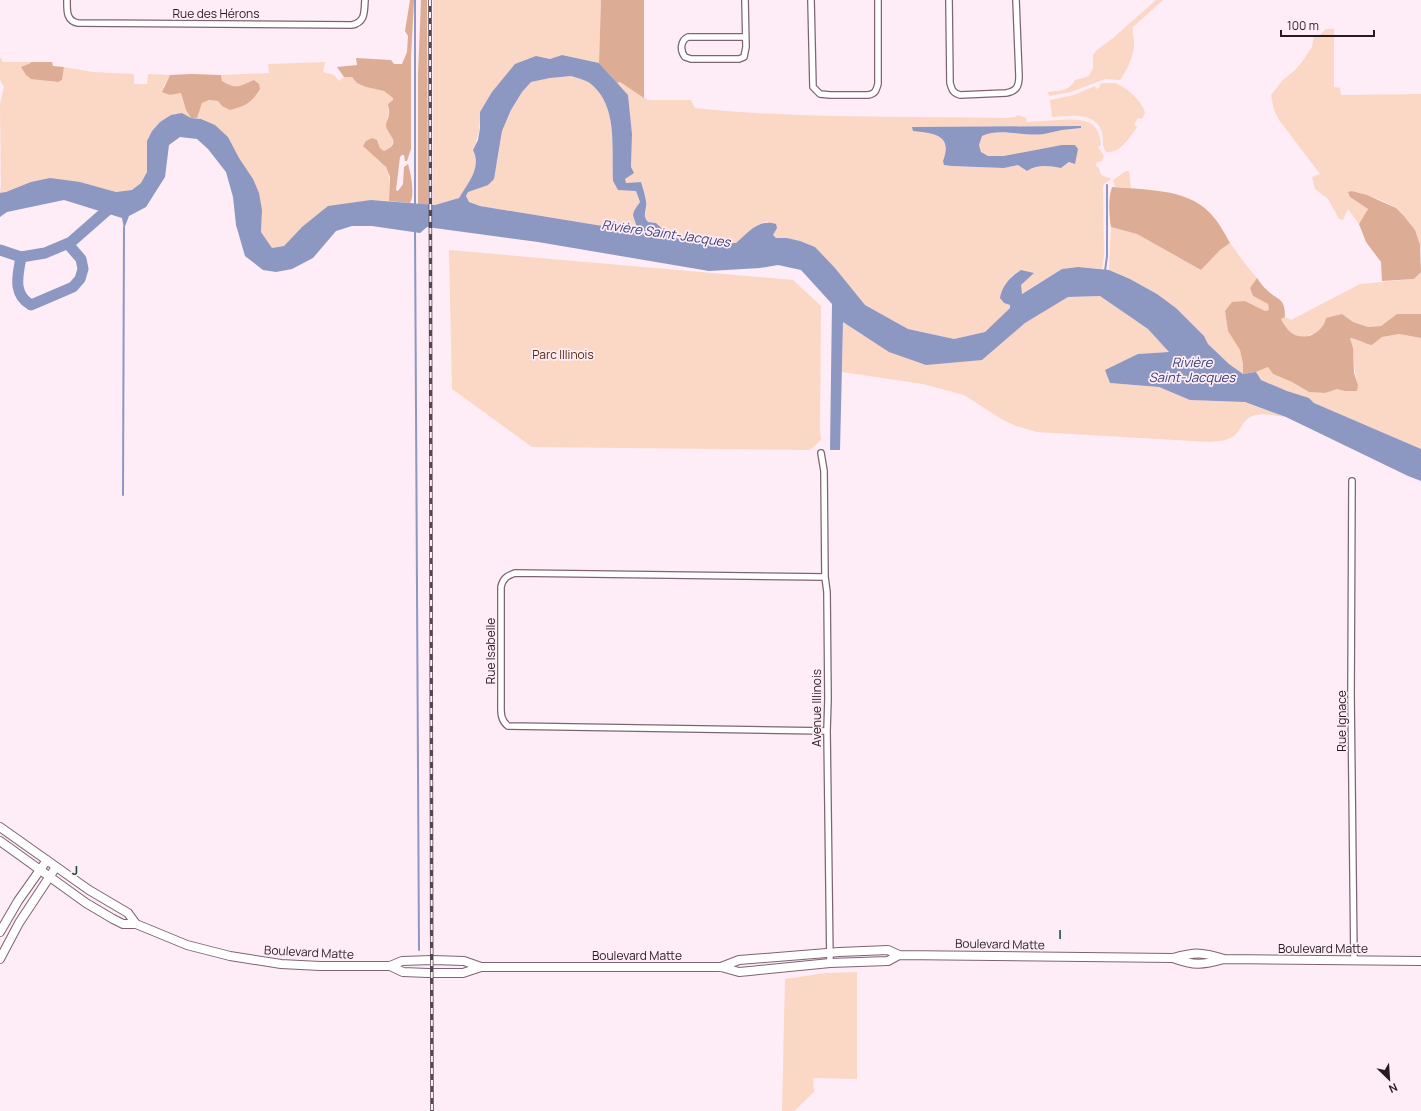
<svg xmlns="http://www.w3.org/2000/svg" width="1421" height="1111" viewBox="0 0 1421 1111" font-family="Manrope,sans-serif">
<style>
.green{fill:#fad8c5;fill-rule:evenodd}
.forest{fill:#dcad94}
.water{fill:#8c97c2;fill-rule:evenodd}
.lines{fill:none;stroke-linecap:round;stroke-linejoin:round}
.stream{stroke:#8c97c2;stroke-width:2}
.river{stroke:#8c97c2;stroke-width:11}
.minor-casing{stroke:#7e6473;stroke-width:8}
.secondary-casing{stroke:#7e6473;stroke-width:10}
.minor{stroke:#fff;stroke-width:5.5}
.secondary{stroke:#fff;stroke-width:8}
.rail-casing{stroke:#53474f;stroke-width:3.5}
.rail{stroke:#feecf6;stroke-width:2;stroke-dasharray:6;stroke-linecap:butt}
.labels{text-anchor:middle;dominant-baseline:central;stroke-width:3.5;stroke-linejoin:round;paint-order:stroke}
.street-label{font-size:12px;fill:#261b22;stroke:#feecf6}
.park-label{font-size:12px;fill:#56290d;stroke:#feecf6}
.water-label{font-size:13px;font-style:italic;fill:#38417a;stroke:#feecf6}
.neighbourhood-label{font-size:13px;font-weight:bold;fill:#1a4e41;stroke:#feecf6}
</style>
<rect width="100%" height="100%" fill="#feecf6"/>
<path class="green" d="M 433,0 L 601,0 L 599,63 L 562,55 L 550,59 L 536,56 L 480,112 C 480,126 479,137 473,150 C 482,167 468,183 459,198 L 435,205 L 433,204 Z
M 1156,0 L 1163,0 L 1133,27 C 1132,33 1134,37 1134,43 C 1135,54 1126,72 1120,80 L 1105,79 L 1071,92 L 1049,96 L 1048,92 C 1061,90 1068,92 1075,80 L 1087,77 L 1090,74 L 1093,68 L 1093,55 L 1097,50 L 1113,38 Z
M 1326,29 L 1334,29 L 1334,87 L 1340,88 L 1341,95 L 1421,94 L 1421,249 C 1418,235 1408,218 1397,209 C 1388,201 1364,194 1352,191 L 1350,197 L 1368,209 L 1359,224 L 1348,209 L 1343,220 L 1339,219 L 1328,199 L 1315,189 L 1312,177 L 1320,174 L 1279,120 L 1274,110 L 1271,95 L 1283,80 L 1294,71 L 1302,62 L 1312,47 L 1314,35 L 1320,35 Z
M 0,57 L 3,62 L 31,62 L 46,81 L 58,82 L 62,80 L 64,67 L 93,72 L 134,74 L 134,84 L 147,84 L 148,74 L 170,75 L 163,87 L 170,95 L 181,93 L 186,110 L 191,118 L 182,113 L 160,122 L 152,131 L 147,141 L 147,172 L 141,183 L 132,190 L 116,192 L 80,182 L 2,194 L 0,193 L 1,185 L 0,104 L 4,87 L 0,80 Z
M 325,62 L 323,72 L 334,75 L 339,81 L 344,77 L 352,77 L 366,87 L 384,91 L 393,98 L 393,100 L 388,107 L 389,114 L 387,119 L 387,131 C 396,140 395,145 384,151 L 380,148 L 377,140 L 369,152 C 392,165 390,178 389,201 L 371,200 L 302,227 L 284,246 L 272,248 L 261,232 L 262,210 L 228,137 L 201,119 L 197,118 L 202,103 L 209,100 L 218,101 L 222,106 C 242,107 249,108 260,89 L 254,80 C 239,86 237,90 222,81 L 221,75 L 269,73 L 268,64 Z
M 571,76 C 577,78 586,80 591,84 C 619,106 611,150 613,181 L 618,190 L 636,190 L 640,202 C 629,216 634,215 637,230 L 633,231 L 480,206 L 469,202 L 466,196 L 468,192 L 477,188 L 497,164 L 502,131 L 511,110 L 522,92 L 531,82 L 550,78 Z
M 620,82 L 648,100 L 691,100 L 695,108 C 799,119 902,116 1006,118 L 1015,117 L 1018,115 L 1026,118 L 1027,122 C 1037,121 1048,121 1059,120 C 1081,119 1099,118 1101,145 L 1098,147 L 1104,156 L 1102,161 L 1096,163 L 1096,166 L 1099,168 L 1101,175 L 1111,179 L 1104,184 L 1103,188 L 1104,256 L 1102,269 L 1078,267 L 1062,269 L 1021,294 L 1021,285 L 1033,273 L 1021,270 L 1011,276 L 1004,303 L 1010,305 L 1010,308 L 985,332 L 954,339 L 908,329 L 865,305 L 835,268 L 800,241 L 787,238 L 776,239 L 773,235 L 768,221 L 757,225 L 736,243 L 724,244 L 699,243 L 671,237 L 656,223 L 648,222 C 642,215 647,211 647,203 C 646,196 643,189 641,182 L 626,183 L 624,179 L 631,167 L 632,134 L 628,95 L 617,83 ZM 1081,126 L 1081,128 C 1074,129 1068,129 1062,130 C 1056,131 1050,133 1043,134 C 1023,137 1000,127 982,136 L 979,145 L 981,152 L 988,156 L 1077,158 L 1061,168 C 1049,166 1038,164 1027,171 L 1018,165 L 1004,168 L 952,166 L 943,161 C 953,135 932,133 912,127 Z
M 1104,83 C 1107,83 1111,83 1114,83 C 1125,85 1143,102 1145,113 L 1142,119 L 1138,118 L 1134,124 L 1137,127 C 1131,136 1119,155 1106,152 C 1101,145 1104,139 1102,132 C 1095,111 1069,116 1052,117 L 1050,100 L 1074,95 L 1095,86 L 1096,89 L 1100,87 L 1100,84 Z
M 1126,171 L 1129,171 L 1131,189 L 1115,187 L 1113,180 Z
M 1111,227 L 1137,234 L 1201,270 L 1220,250 L 1230,243 L 1246,265 L 1257,278 L 1250,288 L 1253,296 L 1268,304 L 1269,310 L 1265,311 L 1245,301 L 1225,311 L 1228,331 L 1240,349 L 1243,364 L 1243,374 L 1229,364 L 1208,344 L 1204,336 L 1176,308 L 1157,294 L 1130,279 L 1109,270 Z
M 449,250 L 793,280 L 821,306 L 820,430 L 821,440 L 810,450 L 532,447 L 452,389 Z
M 1421,272 L 1421,314 L 1397,314 L 1381,326 L 1368,327 L 1353,322 L 1342,314 C 1321,328 1297,355 1281,319 L 1285,317 L 1291,320 L 1360,284 L 1414,279 Z
M 1100,296 L 1148,329 L 1169,352 L 1138,354 L 1110,383 L 1159,387 L 1190,400 L 1245,402 L 1286,417 C 1276,416 1262,412 1252,416 C 1241,421 1242,430 1234,436 C 1227,441 1218,441 1210,442 L 1037,432 L 1016,426 L 1003,420 L 964,395 L 923,384 L 842,372 L 843,321 L 862,335 L 982,360 L 1025,323 L 1068,297 Z
M 1399,334 L 1421,338 L 1421,449 L 1314,403 L 1309,398 L 1287,391 L 1261,380 L 1256,372 L 1268,367 L 1273,374 L 1292,382 L 1309,392 L 1325,393 L 1337,388 L 1345,391 L 1358,385 C 1353,369 1355,353 1350,338 C 1359,339 1363,344 1372,345 L 1382,337 Z
M 857,972 L 857,1079 L 813,1078 L 814,1092 L 794,1111 L 782,1111 L 785,979 L 826,973 Z"/>
<path class="forest" d="M 410,0 L 414,0 L 411,57 L 411,149 L 407,161 L 405,161 L 404,155 L 402,155 L 400,157 L 396,190 L 398,191 L 403,184 L 404,167 L 408,164 C 411,174 415,195 410,203 L 389,201 L 390,177 L 386,167 L 363,146 L 366,141 L 372,138 L 377,140 L 380,148 L 384,151 C 403,142 388,137 386,126 C 386,121 389,118 389,114 C 390,111 388,107 388,104 L 393,100 L 393,98 L 384,91 L 366,87 L 357,83 L 352,77 L 344,77 L 337,67 L 357,65 L 356,58 L 391,60 L 394,64 L 402,64 L 407,52 L 408,36 L 405,31 Z
M 421,0 L 427,0 L 428,205 L 418,204 L 418,74 Z
M 601,0 L 644,0 L 644,98 L 620,82 L 617,83 L 599,63 Z
M 31,62 L 52,62 L 53,66 L 64,67 L 62,80 L 58,82 L 31,79 L 26,75 L 21,67 L 31,63 Z
M 191,74 L 221,75 L 222,81 C 237,90 239,86 254,80 L 259,84 L 260,89 C 252,103 245,106 230,110 L 222,106 L 218,101 L 209,100 L 202,103 L 197,118 L 191,118 L 186,110 L 181,93 L 170,95 L 162,92 L 170,75 Z
M 1112,187 C 1143,190 1186,188 1209,212 C 1218,221 1224,232 1230,243 L 1220,250 L 1201,270 L 1137,234 L 1111,227 C 1109,214 1108,199 1112,187 Z
M 1352,191 L 1367,195 L 1396,208 L 1404,216 L 1415,230 L 1420,245 L 1421,272 L 1414,279 L 1382,281 L 1381,262 L 1366,242 L 1359,224 L 1368,209 L 1350,197 L 1348,192 Z
M 1257,278 C 1260,282 1263,287 1267,290 C 1279,302 1285,297 1285,317 L 1281,319 C 1288,333 1297,340 1312,335 C 1315,333 1320,330 1322,327 C 1324,325 1325,321 1326,318 L 1342,314 L 1353,322 L 1368,327 L 1381,326 L 1397,314 L 1421,314 L 1421,338 L 1399,334 L 1382,337 L 1372,345 C 1364,344 1359,339 1350,338 L 1353,348 L 1354,373 L 1358,385 L 1357,391 L 1345,391 L 1337,389 L 1325,393 L 1309,392 L 1292,382 L 1273,374 L 1268,367 L 1256,372 L 1243,374 L 1243,364 L 1240,350 L 1228,331 L 1225,311 L 1232,302 L 1245,301 L 1265,311 L 1269,310 L 1268,304 L 1253,296 L 1250,288 Z"/>
<path class="water" d="M 562,55 L 599,63 L 628,95 L 632,134 L 631,167 L 634,173 L 625,179 L 626,183 L 641,182 C 643,188 645,195 646,201 C 648,209 641,215 648,222 L 656,223 L 671,237 L 699,243 L 736,243 C 748,233 759,218 776,224 L 777,228 L 773,235 L 776,238 L 787,238 L 800,241 L 815,247 L 835,268 L 865,305 L 908,329 L 954,339 L 985,332 L 1010,308 L 1010,305 L 1004,303 L 1000,298 C 1002,286 1010,277 1021,270 L 1034,273 L 1021,285 L 1022,294 L 1062,269 L 1078,267 L 1109,270 L 1130,279 L 1157,294 L 1176,308 L 1204,336 L 1208,344 L 1229,364 L 1243,374 L 1256,372 L 1261,380 L 1287,391 L 1309,398 L 1314,403 L 1421,449 L 1421,481 L 1408,476 L 1286,417 L 1245,402 L 1190,400 L 1159,387 L 1110,383 L 1105,370 L 1138,354 L 1169,352 L 1148,329 L 1100,296 L 1068,297 L 1025,323 L 982,360 L 926,365 L 889,352 L 843,322 L 840,450 L 830,450 L 832,304 L 801,270 L 778,265 L 760,268 L 709,271 L 538,242 L 427,227 L 420,233 L 372,226 L 352,226 L 336,231 L 313,258 L 292,269 L 276,272 L 263,270 L 245,256 L 236,225 L 233,197 L 226,172 L 208,149 L 197,139 L 180,137 L 169,145 L 165,177 L 146,207 L 129,216 L 124,229 L 122,218 L 64,200 L 7,212 L 0,217 L 0,193 L 6,192 L 31,182 L 50,178 L 80,182 L 116,192 L 132,190 L 141,183 L 147,172 L 147,141 L 152,131 L 160,122 L 171,115 L 182,113 L 191,118 L 201,119 L 215,125 L 228,137 L 239,158 L 253,179 L 259,193 L 262,210 L 261,232 L 272,248 L 284,246 L 302,227 L 328,206 L 371,200 L 435,205 L 459,198 C 468,183 482,167 473,150 L 478,140 L 480,128 L 480,112 L 492,92 L 515,64 L 536,56 L 550,59 ZM 571,76 C 577,78 586,80 591,84 C 619,107 611,150 613,181 L 618,190 L 636,191 L 640,202 C 628,218 635,214 637,230 L 633,231 L 480,206 L 469,202 L 466,196 L 468,192 L 488,185 L 494,179 L 502,131 L 511,110 L 522,92 L 531,82 L 550,78 Z
M 1081,126 L 1081,128 C 1075,129 1068,129 1062,130 C 1056,131 1050,133 1044,134 C 1023,137 1000,127 982,136 L 979,145 L 981,152 L 988,156 L 1004,156 L 1062,145 L 1075,145 L 1078,149 L 1075,164 L 1069,162 L 1061,168 C 1049,166 1038,164 1027,171 L 1018,165 L 1004,168 L 952,166 L 944,165 L 943,161 C 953,135 934,133 913,131 L 912,127 Z"/>
<g class="lines">
<path class="stream" d="M 415,205 L 415,0
M 415,230 L 419,950
M 1105,271 L 1107,256 L 1107,185
M 123,495 L 124,227"/>
<path class="river" d="M 0,250 L 21,257 L 45,253 L 71,242 L 112,206
M 21,257 C 18,275 12,294 31,305 L 73,287 L 80,279 L 83,269 L 81,259 L 68,244"/>
<defs>
<path id="minor" d="M 67,0 C 67,10 66,21 78,23 L 352,25 C 366,22 364,11 365,0
M 745,0 L 746,47 L 744,57 L 739,59 L 691,59 L 685,57 C 680,51 680,41 688,37 L 745,37
M 811,0 L 813,87 L 820,94 L 830,95 L 868,95 C 875,94 876,91 878,84 L 878,0
M 949,0 L 950,83 C 952,90 953,93 960,95 L 1006,93 C 1017,91 1019,86 1019,76 L 1016,0
M 821,453 L 824,471 L 825,577 L 827,592 L 828,699 L 827,731 L 830,963
M 1352,481 L 1351,695 L 1354,960
M 825,577 L 515,573 C 507,576 503,578 501,587 L 501,702 C 501,712 500,720 508,726 L 827,731"/>
<path id="secondary" d="M 0,827 L 89,890 L 128,913 L 136,924
M 0,841 L 86,903 L 113,919 L 123,924 L 136,924 L 187,945 L 230,956 L 281,964 L 320,966 L 390,966 L 402,961 L 432,960 L 464,961 L 481,967
M 0,932 L 18,901 L 47,860
M 1173,958 C 1194,966 1203,965 1224,959 L 1421,961
M 0,959 L 19,923 L 56,867
M 390,966 L 403,972 L 428,973 L 463,973 L 481,967 L 721,967 L 739,972 L 750,971 L 830,963 L 888,961 L 899,955
M 721,967 L 739,960 L 839,952 L 888,950 L 899,955 L 1173,958 C 1195,952 1203,952 1224,959"/>
</defs>
<use href="#minor" class="minor-casing"/>
<use href="#secondary" class="secondary-casing"/>
<use href="#minor" class="minor"/>
<use href="#secondary" class="secondary"/>
<defs>
<path id="rail" d="M 430,0 L 432,1111"/>
</defs>
<use href="#rail" class="rail-casing"/>
<use href="#rail" class="rail"/>
</g>
<g class="labels">
<g class="street-label">
<text x="216" y="13">Rue des Hérons</text>
<text transform="translate(490 651) rotate(-90)">Rue Isabelle</text>
<text transform="translate(816 708) rotate(-90)">Avenue Illinois</text>
<text transform="translate(1341 721) rotate(-90)">Rue Ignace</text>
<text transform="translate(1000 944) rotate(1)">Boulevard Matte</text>
<text x="1323" y="948">Boulevard Matte</text>
<text transform="translate(309 952) rotate(3)">Boulevard Matte</text>
<text x="637" y="955">Boulevard Matte</text>
</g>
<g class="park-label">
<text x="563" y="354">Parc Illinois</text>
</g>
<g class="water-label">
<text transform="translate(666 233) rotate(8)">Rivière Saint-Jacques</text>
<text x="1192" y="362">Rivière<tspan x="1192" dy="15">Saint-Jacques</tspan></text>
</g>
<g class="neighbourhood-label">
<text x="75" y="870">J</text>
<text x="1060" y="934">I</text>
</g>
</g>
<g transform="translate(1389 1079) rotate(155)" stroke="#feecf6" stroke-width="3" paint-order="stroke">
<path d="M0-3L7 15L0 10L-7 15Z" fill="#261b22"/>
<text y="-6" font-size="11" font-weight="bold" text-anchor="middle" fill="#261b22">N</text>
</g>
<path d="M1281 30v6h93v-6" fill="none" stroke="#261b22" stroke-width="2"/>
<text x="1287" y="30" font-size="12" fill="#261b22" stroke="#feecf6" stroke-width="3" paint-order="stroke">100 m</text>
</svg>
